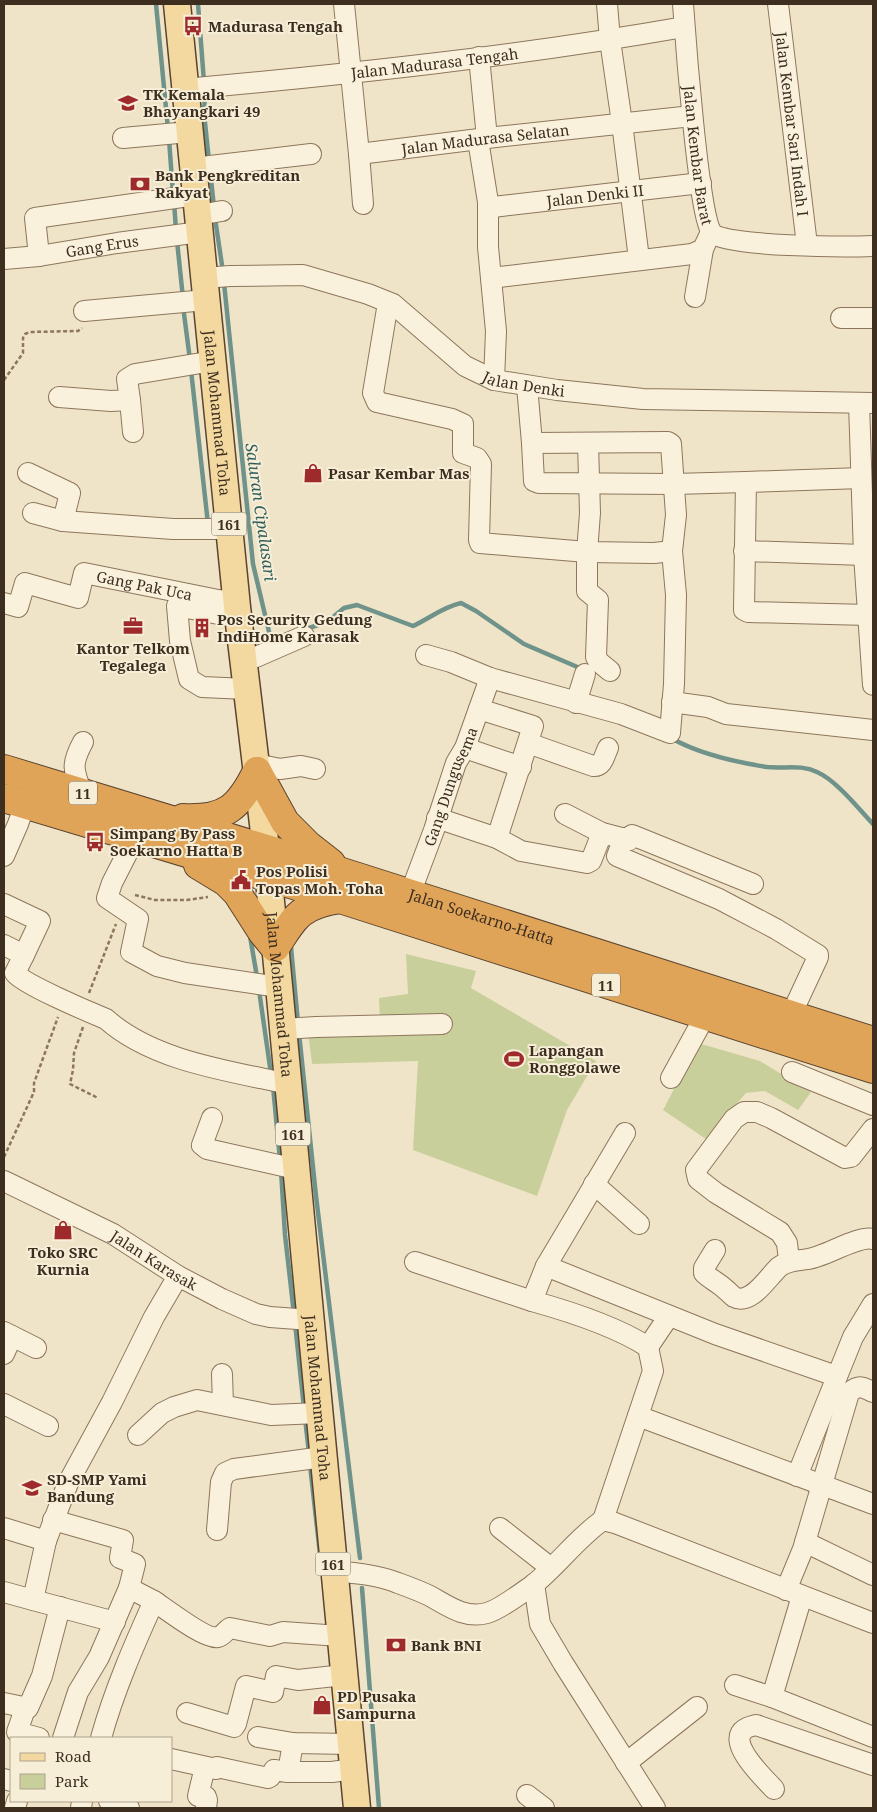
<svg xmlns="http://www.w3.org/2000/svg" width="877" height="1812" viewBox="0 0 877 1812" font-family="'Noto Serif',serif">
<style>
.green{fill:#c9cf9b}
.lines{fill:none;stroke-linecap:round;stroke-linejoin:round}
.stream{stroke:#6f938a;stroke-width:4.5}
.minor-casing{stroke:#8d765c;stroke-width:22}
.major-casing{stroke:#5b4430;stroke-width:29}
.highway-casing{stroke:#5b4430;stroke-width:30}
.path{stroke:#8d765c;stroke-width:2.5;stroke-dasharray:4 2.5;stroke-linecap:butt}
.minor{stroke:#faf1dc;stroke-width:20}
.major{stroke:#f3d9a0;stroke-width:26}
.highway{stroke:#e0a458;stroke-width:28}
.labels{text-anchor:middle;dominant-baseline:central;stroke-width:4;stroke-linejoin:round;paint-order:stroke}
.shield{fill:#f7eed8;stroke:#756857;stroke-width:1}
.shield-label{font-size:14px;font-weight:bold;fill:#3d2e20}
.poi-label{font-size:15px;font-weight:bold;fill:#3d2e20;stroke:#f7eed8;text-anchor:start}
.street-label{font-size:15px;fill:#3d2e20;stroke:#f7eed8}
.water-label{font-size:16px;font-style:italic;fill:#2f5d5a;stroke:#f7eed8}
</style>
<rect width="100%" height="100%" fill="#f0e4c8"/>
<path class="green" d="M 406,954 L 476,971 L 471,988 L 596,1061 L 567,1110 L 537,1196 L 413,1150 L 418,1061 L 312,1064 L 307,1024 L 380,1022 L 379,998 L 408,994 Z
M 698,1043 L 760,1061 L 811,1092 L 798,1110 L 765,1091 L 746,1093 L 706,1139 L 663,1110 Z"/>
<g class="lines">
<path class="stream" d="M 156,4 L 168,129
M 198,4 L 204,82
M 205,92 L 204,113 L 209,161
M 169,139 L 173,194
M 210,170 L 214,207
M 174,202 L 176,230
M 215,218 L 223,272
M 177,241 L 183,298
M 224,283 L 253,564 L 270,636 L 280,638
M 183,306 L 190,360
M 191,370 L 208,524
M 306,629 L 327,622 L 344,608 L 357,605 L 413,626 C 430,618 443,607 461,603 L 476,611 L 524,644 L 582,669
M 671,738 C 699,754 735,762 767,767 C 784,769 801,764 817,772 C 837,781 858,808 873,824
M 250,936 L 257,977
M 291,947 L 298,1023
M 259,990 L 271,1074
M 299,1033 L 316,1196 L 360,1558
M 273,1086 L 280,1160
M 281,1170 L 285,1235 L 294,1314
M 295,1323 L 304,1408
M 305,1418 L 309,1453
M 310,1465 L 320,1554
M 362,1588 L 379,1808"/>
<defs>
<g id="minor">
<path id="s1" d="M 344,4 L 359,154 L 487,138 L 692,116"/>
<path d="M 607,4 L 610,40 L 622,123 L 639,259"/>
<path id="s2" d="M 683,4 C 685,33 699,221 712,233 C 727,247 848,247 873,246"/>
<path id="s3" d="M 778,4 L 807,245"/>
<path d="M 479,57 L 487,138"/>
<path id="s4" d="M 185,89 C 352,74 519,56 684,27"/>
<path d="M 123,138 L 189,132"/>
<path id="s5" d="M 478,140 L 488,202 L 490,207 L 493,207 L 701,183"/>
<path d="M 359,154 L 363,204"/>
<path d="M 193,168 L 311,154"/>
<path d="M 488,202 L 488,247 L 496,331 L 494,380"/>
<path d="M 198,215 L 222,211"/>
<path d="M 39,256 L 35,218 L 196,195"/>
<path id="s6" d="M 4,259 L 39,256 L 117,243 L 200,232"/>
<path id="s7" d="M 204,278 L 230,276 L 303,275 L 368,294 L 393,304 L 465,366 L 494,380 L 557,390 L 643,399 L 873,403"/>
<path d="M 491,278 L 692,254 L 703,249 L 711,232"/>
<path d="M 695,297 L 703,249"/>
<path d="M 388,303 L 373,393 L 377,402 L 452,419 L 463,424 L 463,453 L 477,458 L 481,464 L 479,540 L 480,543 L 587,552 L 654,553 L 672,551"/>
<path d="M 84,311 L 206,300"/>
<path d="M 841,318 L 873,318"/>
<path d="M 59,397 L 111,401 L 130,400 L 127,379 L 135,374 L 213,361"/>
<path d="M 130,400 L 133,432"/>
<path d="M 859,403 L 864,555 L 873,685"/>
<path d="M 532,443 L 534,481 L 539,483 L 674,484 L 746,482"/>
<path d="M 588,443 L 590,513 L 587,552 L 587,591 L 598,600 L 596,657 L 599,662 L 610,671"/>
<path d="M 28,473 L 70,493 L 63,521"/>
<path d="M 861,478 L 746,482 L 744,610 L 748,612 L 868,615"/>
<path d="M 33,513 L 63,521 L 173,529 L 230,529"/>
<path d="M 744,551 L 864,555"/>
<path id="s8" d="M 4,603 L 18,607 L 25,583 L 78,598 L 84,573 L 218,600 L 237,601"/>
<path d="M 239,618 L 177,606 L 180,641 L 189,679 L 202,687 L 247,689"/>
<path d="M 426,655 L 451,662 L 490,678 L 621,714 L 670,733 L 674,684 L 676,595 L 672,551 L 676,515 L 671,444 L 668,442 L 532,443 L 527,386"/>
<path d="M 243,658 L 256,657 L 304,636"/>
<path d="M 672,702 L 708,707 L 726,714 L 873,730"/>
<path d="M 576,703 L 585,674"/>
<path d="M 479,709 L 533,726 L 497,838"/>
<path d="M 528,743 L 593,766 C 603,767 604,756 608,748"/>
<path d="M 465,748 L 521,767"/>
<path d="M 256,764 L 280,769 L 301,766 L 315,769"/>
<path d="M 82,793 C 73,770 71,764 83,742"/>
<path d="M 565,814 L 602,833 L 629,840 L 632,835 L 753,884"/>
<path d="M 437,818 L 497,838 L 521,851 L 587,863 L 591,861 L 602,833"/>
<path d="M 135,838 L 112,883 L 107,898 L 138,919 L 131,952 L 157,966 L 185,973 L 279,987"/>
<path d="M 624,838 L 617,856 L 719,899 L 776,929 L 818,955 L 818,957 L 791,1015"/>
<path d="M 4,856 L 18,824 L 25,804"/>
<path id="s9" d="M 410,894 L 434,830 L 456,763 L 465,748 L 490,678"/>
<path d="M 4,904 L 40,921 L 24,955"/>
<path d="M 4,945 L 24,955 L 15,973 C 23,984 89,1012 106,1019 C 153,1061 229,1071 289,1084"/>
<path d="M 283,1029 L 316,1027 L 442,1024"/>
<path d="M 792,1072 L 873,1105"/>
<path d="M 671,1078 L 705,1016"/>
<path d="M 212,1118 L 202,1145 L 207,1149 L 296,1169"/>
<path d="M 625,1133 L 546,1266 L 715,1334 L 836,1376"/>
<path id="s10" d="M 4,1181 L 113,1234 L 178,1276 L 222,1299 L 256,1314 L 270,1317 L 311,1320"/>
<path d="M 594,1184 L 639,1224"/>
<path d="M 715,1250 L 704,1268 L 704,1273 C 710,1279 719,1283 725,1289 C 728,1291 731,1295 734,1297 C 751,1306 768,1277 779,1267 C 788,1260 797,1261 808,1259 C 825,1257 858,1235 873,1239"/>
<path d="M 791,1260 L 788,1252 L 787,1243 L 780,1232 L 716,1193 L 698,1179 L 696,1170 L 734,1119 L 744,1112 L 757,1112 L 771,1118 L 845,1158 L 851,1157 L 873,1129"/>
<path d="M 415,1262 L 532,1301"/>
<path d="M 546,1266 L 532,1301 C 568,1311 617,1327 648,1347 L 653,1371 L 603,1520"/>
<path d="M 4,1332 L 36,1348"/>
<path d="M 648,1347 L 669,1316"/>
<path d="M 4,1354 L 12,1336"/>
<path d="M 222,1374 L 223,1405"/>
<path d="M 4,1404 L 48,1426"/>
<path d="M 638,1416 L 873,1504"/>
<path d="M 138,1435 L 162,1413 L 174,1407 L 197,1400 L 271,1415 L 319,1413"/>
<path d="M 797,1476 L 853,1337 L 873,1304"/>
<path d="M 53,1520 L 123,1540 L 120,1558 L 135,1564 L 129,1588"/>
<path d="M 4,1528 L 46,1541 L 68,1483 L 112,1402 L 154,1317 L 178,1276"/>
<path d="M 500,1528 L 551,1568"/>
<path d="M 217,1530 L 221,1482 L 225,1473 L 234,1469 L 323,1457"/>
<path d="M 46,1541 L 33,1600 L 115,1622"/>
<path d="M 805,1542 L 873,1575"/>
<path d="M 334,1571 C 356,1573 378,1575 398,1583 C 409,1587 420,1591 430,1596 C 448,1606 465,1619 487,1613 C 501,1609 521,1593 533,1585 C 558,1565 577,1538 603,1520 L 615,1523 L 873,1623"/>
<path d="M 534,1584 L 540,1624 L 563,1663 L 655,1808"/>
<path d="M 786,1590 L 803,1549 L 849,1393 C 859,1384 862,1387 873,1392"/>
<path d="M 4,1592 L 33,1600"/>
<path d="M 802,1596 L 772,1697 L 873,1737"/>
<path d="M 154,1601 C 166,1609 206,1640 218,1637 C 223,1636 226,1630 230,1628 L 270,1636 L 283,1632 L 340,1636"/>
<path d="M 735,1685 L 772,1697"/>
<path d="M 4,1703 L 28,1708 L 42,1676 L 60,1607"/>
<path d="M 25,1709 L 17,1732 L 39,1738"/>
<path d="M 187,1713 L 234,1727 L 236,1724 L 246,1686 L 273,1692 L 276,1676 L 298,1680 L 344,1675"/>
<path d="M 258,1737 L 293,1743 L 350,1744"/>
<path d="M 63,1738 L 78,1692 L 99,1657 L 129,1588 L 154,1601 C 134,1645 114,1691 101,1738"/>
<path d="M 293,1743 L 288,1772 L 332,1772 L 353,1769"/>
<path d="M 171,1759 L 216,1769 L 217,1767 L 268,1778 L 270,1777 L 274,1770 L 288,1772"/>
<path d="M 626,1763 L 697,1707"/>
<path d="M 205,1767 L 198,1796 L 206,1797 L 207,1800 L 206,1808"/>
<path d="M 4,1779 L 11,1781"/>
<path d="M 774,1789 C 765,1779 725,1742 745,1729 C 747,1727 752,1726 756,1725 L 873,1765"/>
<path d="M 527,1795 L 544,1808"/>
<path d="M 109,1801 L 129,1808"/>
<path d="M 15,1808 L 17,1801"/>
<path d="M 81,1808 L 82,1801"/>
</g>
<g id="major">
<path id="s11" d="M 177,4 L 237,607 L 266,849 L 357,1808"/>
</g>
<g id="highway">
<path id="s12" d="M 4,769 L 342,872 L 873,1041"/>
<path d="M 257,771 L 285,822 L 308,845 L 331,863"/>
<path d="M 4,798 L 340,899 L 873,1069"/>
<path d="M 183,818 C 225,820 239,808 257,771"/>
<path d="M 198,865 L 226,882 L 237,893 L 262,932 L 275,948 C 295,916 301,905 340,899"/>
</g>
</defs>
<use href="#minor" class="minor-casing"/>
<use href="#major" class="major-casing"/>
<use href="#highway" class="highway-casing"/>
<path class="path" d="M 4,380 L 23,353 L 23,338 L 25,334 L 30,332 L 78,331 L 82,328
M 135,895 L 155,900 L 187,900 L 208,897
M 89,993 L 116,924
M 83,1027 L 74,1053 L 73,1070 L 70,1084 L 98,1098
M 4,1157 L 34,1092 L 34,1083 L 58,1017"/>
<use href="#minor" class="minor"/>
<use href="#major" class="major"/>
<use href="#highway" class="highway"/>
</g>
<defs>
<symbol id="bus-bare" viewBox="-9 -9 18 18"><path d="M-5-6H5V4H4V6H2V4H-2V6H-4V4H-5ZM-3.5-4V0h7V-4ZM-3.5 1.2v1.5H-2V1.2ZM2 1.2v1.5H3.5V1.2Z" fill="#9e2a2b" stroke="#f7eed8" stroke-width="2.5" paint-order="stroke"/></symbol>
<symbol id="school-bare" viewBox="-9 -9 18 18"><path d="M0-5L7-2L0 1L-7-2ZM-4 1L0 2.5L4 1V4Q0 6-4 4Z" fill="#9e2a2b" stroke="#f7eed8" stroke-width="2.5" paint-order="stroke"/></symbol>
<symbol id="bank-bare" viewBox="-9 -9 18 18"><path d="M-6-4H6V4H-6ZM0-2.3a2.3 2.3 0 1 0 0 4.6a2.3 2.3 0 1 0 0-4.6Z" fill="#9e2a2b" stroke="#f7eed8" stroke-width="2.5" paint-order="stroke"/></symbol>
<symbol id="shop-bare" viewBox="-9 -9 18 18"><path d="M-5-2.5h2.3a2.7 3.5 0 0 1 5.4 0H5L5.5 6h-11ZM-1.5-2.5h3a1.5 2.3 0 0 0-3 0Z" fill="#9e2a2b" stroke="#f7eed8" stroke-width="2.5" paint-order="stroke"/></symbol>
<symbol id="office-bare" viewBox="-9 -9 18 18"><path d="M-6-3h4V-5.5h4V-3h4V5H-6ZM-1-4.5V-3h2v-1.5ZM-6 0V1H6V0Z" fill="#9e2a2b" stroke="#f7eed8" stroke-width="2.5" paint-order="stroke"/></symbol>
<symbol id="building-bare" viewBox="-9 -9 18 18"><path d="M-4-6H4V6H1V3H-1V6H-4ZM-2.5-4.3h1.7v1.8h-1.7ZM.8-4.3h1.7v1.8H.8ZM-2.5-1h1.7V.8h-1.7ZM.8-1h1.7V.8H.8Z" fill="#9e2a2b" stroke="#f7eed8" stroke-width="2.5" paint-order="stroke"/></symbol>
<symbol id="civic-bare" viewBox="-9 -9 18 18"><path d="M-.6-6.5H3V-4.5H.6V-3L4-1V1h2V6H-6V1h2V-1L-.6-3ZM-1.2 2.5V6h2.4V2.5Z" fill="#9e2a2b" stroke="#f7eed8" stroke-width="2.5" paint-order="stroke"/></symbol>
<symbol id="stadium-bare" viewBox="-9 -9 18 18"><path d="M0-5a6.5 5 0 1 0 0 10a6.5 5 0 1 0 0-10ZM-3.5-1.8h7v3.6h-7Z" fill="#9e2a2b" stroke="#f7eed8" stroke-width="2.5" paint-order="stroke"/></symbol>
</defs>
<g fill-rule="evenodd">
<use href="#bus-bare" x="179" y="12" width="28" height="28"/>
<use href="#school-bare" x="114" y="89" width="28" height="28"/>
<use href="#bank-bare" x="126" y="170" width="28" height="28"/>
<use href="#shop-bare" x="299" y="459" width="28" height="28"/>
<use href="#office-bare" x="119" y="612" width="28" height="28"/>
<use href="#building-bare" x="188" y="614" width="28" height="28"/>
<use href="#bus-bare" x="81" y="828" width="28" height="28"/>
<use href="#civic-bare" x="227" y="866" width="28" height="28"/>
<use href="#stadium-bare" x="500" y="1045" width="28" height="28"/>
<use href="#shop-bare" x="49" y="1216" width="28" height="28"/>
<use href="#school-bare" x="18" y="1474" width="28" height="28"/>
<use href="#bank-bare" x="382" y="1631" width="28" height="28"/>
<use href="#shop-bare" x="308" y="1691" width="28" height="28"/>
</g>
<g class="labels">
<g class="shield">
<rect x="211.5" y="512.5" width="35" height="23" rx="4"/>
<rect x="69" y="781.5" width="28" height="23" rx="4"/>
<rect x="592" y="973.5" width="28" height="23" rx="4"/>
<rect x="275.5" y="1122.5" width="35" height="23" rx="4"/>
<rect x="315.5" y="1552.5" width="35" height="23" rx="4"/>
</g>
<g class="shield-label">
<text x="229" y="524">161</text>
<text x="83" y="793">11</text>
<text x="606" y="985">11</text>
<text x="293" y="1134">161</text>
<text x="333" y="1564">161</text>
</g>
<g class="poi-label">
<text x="208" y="26">Madurasa Tengah</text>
<text x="143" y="94">TK Kemala<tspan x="143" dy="17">Bhayangkari 49</tspan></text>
<text x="155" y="175">Bank Pengkreditan<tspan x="155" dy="17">Rakyat</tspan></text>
<text x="328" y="473">Pasar Kembar Mas</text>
<text x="217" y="619">Pos Security Gedung<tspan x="217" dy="17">IndiHome Karasak</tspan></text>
<text x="133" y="648" text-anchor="middle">Kantor Telkom<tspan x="133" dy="17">Tegalega</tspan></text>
<text x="110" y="833">Simpang By Pass<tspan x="110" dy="17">Soekarno Hatta B</tspan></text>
<text x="256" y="871">Pos Polisi<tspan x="256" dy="17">Topas Moh. Toha</tspan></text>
<text x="529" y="1050">Lapangan<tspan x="529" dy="17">Ronggolawe</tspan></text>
<text x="63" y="1252" text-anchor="middle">Toko SRC<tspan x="63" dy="17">Kurnia</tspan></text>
<text x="47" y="1479">SD-SMP Yami<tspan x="47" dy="17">Bandung</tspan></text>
<text x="411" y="1645">Bank BNI</text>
<text x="337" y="1696">PD Pusaka<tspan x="337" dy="17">Sampurna</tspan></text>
</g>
<g class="street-label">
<text stroke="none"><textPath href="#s4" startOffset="251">Jalan Madurasa Tengah</textPath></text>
<text stroke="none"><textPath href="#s3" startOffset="121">Jalan Kembar Sari Indah I</textPath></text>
<text stroke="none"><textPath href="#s1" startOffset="278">Jalan Madurasa Selatan</textPath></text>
<text stroke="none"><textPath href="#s2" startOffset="152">Jalan Kembar Barat</textPath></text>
<text stroke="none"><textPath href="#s5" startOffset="174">Jalan Denki II</textPath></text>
<text stroke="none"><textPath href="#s6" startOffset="99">Gang Erus</textPath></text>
<text stroke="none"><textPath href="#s7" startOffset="351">Jalan Denki</textPath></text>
<text stroke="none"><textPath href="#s11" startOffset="411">Jalan Mohammad Toha</textPath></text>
<text stroke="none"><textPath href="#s8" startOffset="182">Gang Pak Uca</textPath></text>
<text stroke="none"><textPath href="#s9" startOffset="115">Gang Dungusema</textPath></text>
<text stroke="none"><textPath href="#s12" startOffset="500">Jalan Soekarno-Hatta</textPath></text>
<text stroke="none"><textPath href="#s11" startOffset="996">Jalan Mohammad Toha</textPath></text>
<text stroke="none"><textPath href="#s10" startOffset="170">Jalan Karasak</textPath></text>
<text stroke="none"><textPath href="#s11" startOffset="1401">Jalan Mohammad Toha</textPath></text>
</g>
<g class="water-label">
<text transform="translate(261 512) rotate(82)">Saluran Cipalasari</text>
</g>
</g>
<rect width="877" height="1812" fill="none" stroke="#3d2e20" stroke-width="10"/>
<rect x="10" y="1737" width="162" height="65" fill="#f7eed8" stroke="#ada18e"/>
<rect x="20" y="1753" width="25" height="8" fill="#f3d9a0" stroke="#ada18e"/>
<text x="55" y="1762" font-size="15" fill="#3d2e20">Road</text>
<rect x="20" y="1774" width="25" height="15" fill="#c9cf9b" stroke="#ada18e"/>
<text x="55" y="1787" font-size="15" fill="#3d2e20">Park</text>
</svg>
